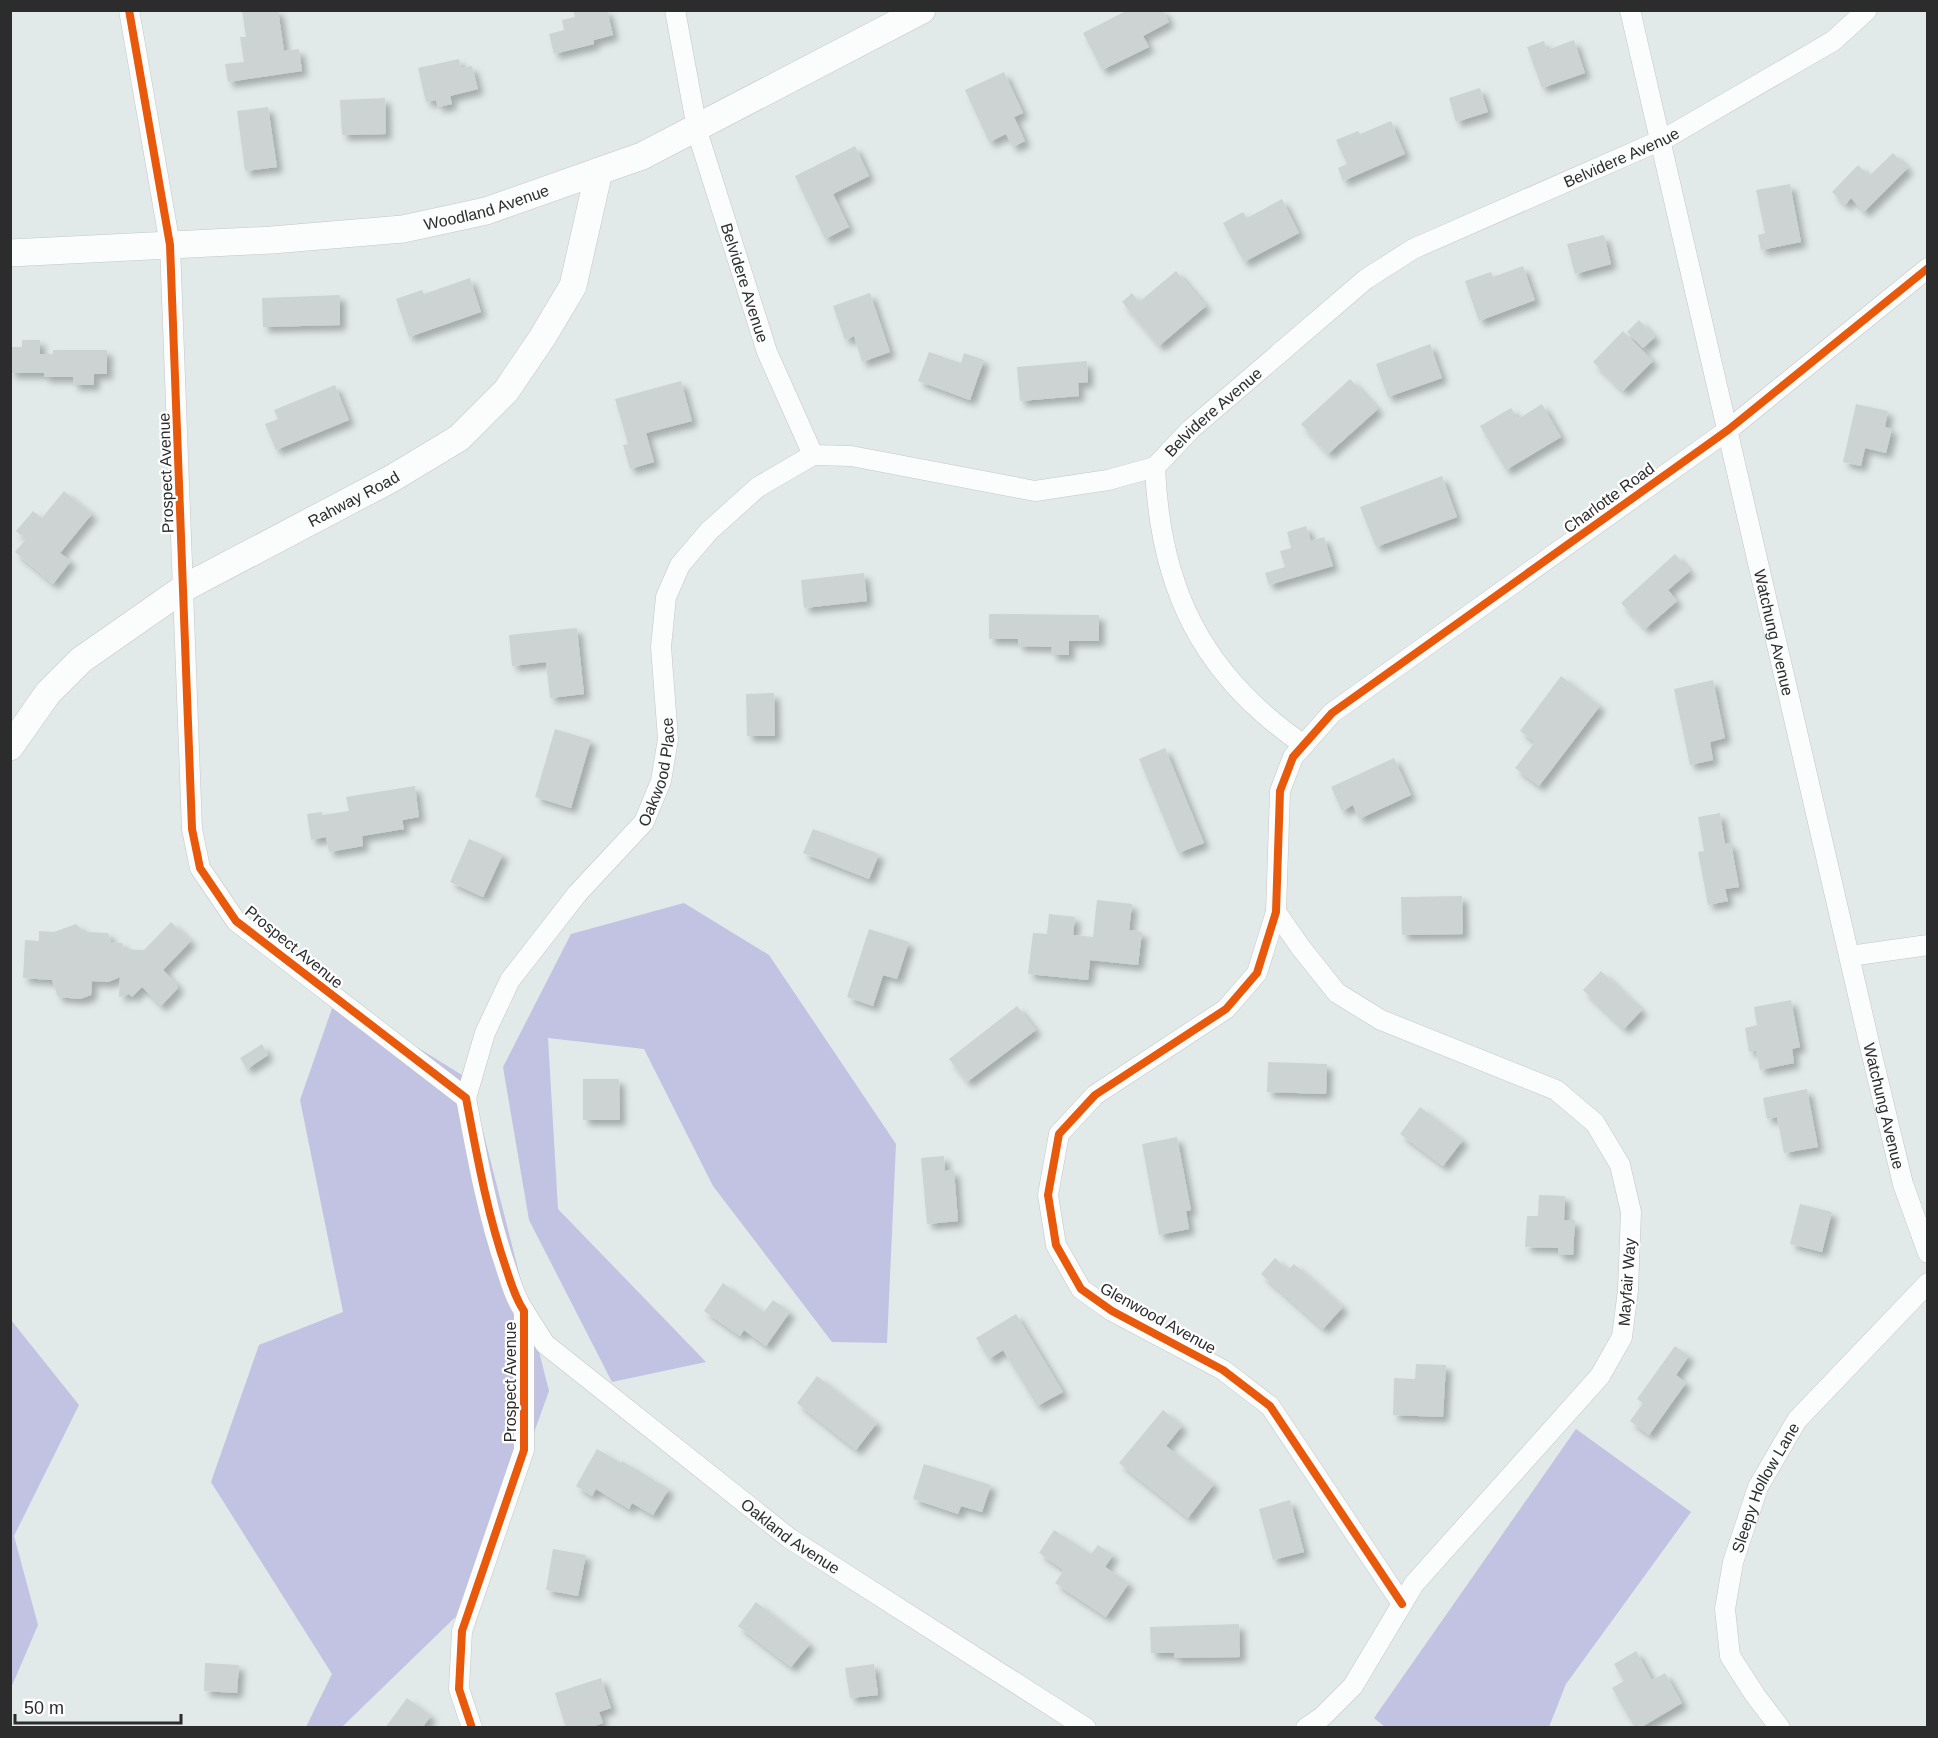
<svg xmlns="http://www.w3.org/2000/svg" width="1938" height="1738" viewBox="0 0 1938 1738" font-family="Arial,sans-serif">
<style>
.green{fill:#c2c2e2}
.building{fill:#cdd2d2;filter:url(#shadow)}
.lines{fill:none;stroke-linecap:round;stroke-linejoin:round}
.street-casing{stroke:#c4c6c5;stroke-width:21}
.secondary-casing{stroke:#c4c6c5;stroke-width:28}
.street{stroke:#fbfcfc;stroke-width:20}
.secondary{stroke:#fbfcfc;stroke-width:27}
.cycleway-casing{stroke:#fff;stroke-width:11}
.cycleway{stroke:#e8590c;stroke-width:8}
.labels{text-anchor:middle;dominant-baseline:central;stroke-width:4.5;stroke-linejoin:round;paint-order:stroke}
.street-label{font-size:16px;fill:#2c2c2c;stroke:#fff}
</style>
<defs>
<filter id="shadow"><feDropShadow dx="5.5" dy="5.5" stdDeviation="3" flood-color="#0004"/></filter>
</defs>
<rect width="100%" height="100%" fill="#e2e9e9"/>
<path class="green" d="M 684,903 L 769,955 L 896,1144 L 887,1343 L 832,1342 L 713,1186 L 644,1049 L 548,1038 L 558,1209 L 706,1362 L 612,1382 L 529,1220 L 503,1067 L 571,934 Z
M 336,997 L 470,1080 L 549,1391 L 474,1599 L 342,1727 L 306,1727 L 332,1674 L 211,1482 L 259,1345 L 343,1312 L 300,1100 Z
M 11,1320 L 79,1405 L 14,1536 L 38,1625 L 11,1688 Z
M 1576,1429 L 1691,1512 L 1566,1684 L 1549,1727 L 1385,1727 L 1374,1718 Z"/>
<path class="building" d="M 242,10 L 278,10 L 284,51 L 299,49 L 302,71 L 228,82 L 225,64 L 244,62 L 240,37 L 246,37 Z
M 573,10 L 607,10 L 613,35 L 594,40 L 594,44 L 554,54 L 549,34 L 564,30 L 562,20 L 575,17 Z
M 1128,10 L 1163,10 L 1169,22 L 1143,36 L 1149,47 L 1102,70 L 1083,33 Z
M 1574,40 L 1585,73 L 1542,88 L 1527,47 L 1544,41 L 1547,50 Z
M 459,59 L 461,68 L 472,66 L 478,89 L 450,96 L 452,104 L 438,107 L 436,100 L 426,102 L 418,68 Z
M 1004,72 L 1023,113 L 1014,117 L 1025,141 L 1013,147 L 1006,134 L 989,142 L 965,90 Z
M 1480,88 L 1488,112 L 1456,122 L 1449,98 Z
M 385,98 L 386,134 L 342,135 L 340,100 Z
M 268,107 L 277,167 L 245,171 L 237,111 Z
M 1391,121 L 1405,154 L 1343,181 L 1338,168 L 1347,164 L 1336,140 L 1358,131 L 1360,134 Z
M 855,146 L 869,176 L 833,194 L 849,227 L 825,239 L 795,176 Z
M 1893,153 L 1908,168 L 1864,212 L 1851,198 L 1845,205 L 1832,192 L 1858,165 L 1869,176 Z
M 1790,184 L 1801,242 L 1761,250 L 1758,235 L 1765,233 L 1756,190 Z
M 1282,199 L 1299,233 L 1244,262 L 1223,223 L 1243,212 L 1247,218 Z
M 1604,235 L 1611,264 L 1575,274 L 1567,244 Z
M 1523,266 L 1535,300 L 1479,321 L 1465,281 L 1491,272 L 1493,277 Z
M 1176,271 L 1206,306 L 1159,346 L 1122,302 L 1132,293 L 1139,302 Z
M 470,278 L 481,312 L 409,337 L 396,299 L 422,290 L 424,294 Z
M 870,293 L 890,352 L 862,362 L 854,336 L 845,340 L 833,306 Z
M 340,295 L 340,325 L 263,327 L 262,298 Z
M 1639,320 L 1655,337 L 1643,348 L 1627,332 Z
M 1623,331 L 1653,361 L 1623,391 L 1593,362 Z
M 22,340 L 40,340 L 40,354 L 53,354 L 53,350 L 107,350 L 107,374 L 94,374 L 94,385 L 73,385 L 73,377 L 44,377 L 44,373 L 10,373 L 10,347 L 22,347 Z
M 1430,344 L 1442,378 L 1388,397 L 1376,364 Z
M 929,352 L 961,363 L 964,353 L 984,360 L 970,400 L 918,381 Z
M 1087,361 L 1088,382 L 1078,383 L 1079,396 L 1020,401 L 1017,367 Z
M 1350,379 L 1378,409 L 1328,454 L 1301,424 Z
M 681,381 L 692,421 L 646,433 L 654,462 L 630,469 L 623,445 L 628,444 L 615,399 Z
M 335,385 L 349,420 L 276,450 L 265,424 L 278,419 L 274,410 Z
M 1542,404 L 1561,437 L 1506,470 L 1480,426 L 1511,408 L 1518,419 Z
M 1856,404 L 1888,411 L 1885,427 L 1892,429 L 1886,453 L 1865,448 L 1861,466 L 1843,462 Z
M 1442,476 L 1457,517 L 1376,547 L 1360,507 Z
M 64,491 L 92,514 L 60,553 L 71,561 L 53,584 L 15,552 L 26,539 L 16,531 L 33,511 L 42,518 Z
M 1306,526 L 1311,541 L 1324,537 L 1333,566 L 1269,585 L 1265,573 L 1285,567 L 1280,551 L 1291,548 L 1287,532 Z
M 1675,554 L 1690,571 L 1668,590 L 1677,601 L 1645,629 L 1621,603 Z
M 864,573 L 867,601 L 804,608 L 801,580 Z
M 989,614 L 1099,615 L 1099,641 L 1069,641 L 1069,655 L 1051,655 L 1052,647 L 1018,646 L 1018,639 L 989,639 Z
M 577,628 L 584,694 L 550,698 L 546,662 L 512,666 L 509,635 Z
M 1561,676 L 1600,706 L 1539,786 L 1515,768 L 1535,742 L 1520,731 Z
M 1713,680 L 1725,738 L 1710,742 L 1713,760 L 1690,765 L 1674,689 Z
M 774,693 L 775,736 L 747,736 L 746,694 Z
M 555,729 L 591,740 L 571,808 L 535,797 Z
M 1165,748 L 1204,843 L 1178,853 L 1139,759 Z
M 1394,758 L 1411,795 L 1359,819 L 1353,805 L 1342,811 L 1331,787 Z
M 415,786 L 419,817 L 402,820 L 404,829 L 362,836 L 363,846 L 329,852 L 326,837 L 311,840 L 307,814 L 322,812 L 322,815 L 349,811 L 346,797 Z
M 1720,813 L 1725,844 L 1731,843 L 1739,887 L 1725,889 L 1728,901 L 1708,905 L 1698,852 L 1704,851 L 1698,817 Z
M 813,829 L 879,854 L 869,879 L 803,853 Z
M 469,839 L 503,854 L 483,897 L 450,882 Z
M 1462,896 L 1463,934 L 1402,935 L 1401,897 Z
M 1097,900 L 1132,904 L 1129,930 L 1142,932 L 1138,965 L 1090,960 L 1088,980 L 1028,974 L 1033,933 L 1047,934 L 1049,914 L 1075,917 L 1073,935 L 1093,937 Z
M 171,922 L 191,941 L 163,970 L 176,983 L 178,988 L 161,1006 L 142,987 L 132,997 L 129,994 L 119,997 L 120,977 L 108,982 L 92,981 L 91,995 L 80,999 L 58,997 L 52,980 L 23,978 L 25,940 L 39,941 L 39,931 L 54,932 L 76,924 L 84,932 L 108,933 L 111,942 L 122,943 L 124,949 L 144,950 Z
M 869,929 L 909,942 L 897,979 L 883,975 L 873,1006 L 847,997 Z
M 1601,971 L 1642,1010 L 1624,1029 L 1583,990 Z
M 1791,1000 L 1800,1047 L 1792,1049 L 1794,1063 L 1760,1070 L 1756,1050 L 1749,1052 L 1745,1028 L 1757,1025 L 1754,1007 Z
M 1017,1006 L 1036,1030 L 967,1082 L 949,1059 Z
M 262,1044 L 268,1055 L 247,1069 L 240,1058 Z
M 1268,1062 L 1327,1064 L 1326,1094 L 1267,1092 Z
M 583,1079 L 619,1079 L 620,1120 L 583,1120 Z
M 1807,1089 L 1818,1147 L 1784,1153 L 1777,1117 L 1767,1119 L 1763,1098 Z
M 1420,1107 L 1463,1140 L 1443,1166 L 1400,1134 Z
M 1177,1137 L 1191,1210 L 1186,1211 L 1189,1229 L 1159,1235 L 1142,1144 Z
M 944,1156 L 945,1171 L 954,1170 L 958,1221 L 927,1224 L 921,1158 Z
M 1539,1195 L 1565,1196 L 1564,1220 L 1575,1220 L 1573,1255 L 1558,1255 L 1558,1248 L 1525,1247 L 1527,1216 L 1538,1216 Z
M 1800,1204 L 1832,1212 L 1822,1252 L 1790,1244 Z
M 1275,1258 L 1288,1270 L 1294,1264 L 1343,1307 L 1323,1329 L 1261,1274 Z
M 723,1283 L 764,1312 L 773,1300 L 790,1312 L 766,1346 L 744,1330 L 740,1336 L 704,1311 Z
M 1016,1314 L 1063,1392 L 1037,1406 L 1003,1350 L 989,1359 L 976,1338 Z
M 1675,1346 L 1689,1356 L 1676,1375 L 1686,1383 L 1649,1435 L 1630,1421 L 1643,1403 L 1637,1399 Z
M 1416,1364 L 1446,1365 L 1443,1417 L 1393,1415 L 1394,1378 L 1415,1379 Z
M 817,1376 L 877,1423 L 856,1450 L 797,1403 Z
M 1163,1410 L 1182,1426 L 1166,1446 L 1214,1484 L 1188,1518 L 1119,1463 Z
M 597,1449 L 621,1463 L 622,1461 L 669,1489 L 653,1515 L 632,1503 L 629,1509 L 596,1489 L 592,1496 L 576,1486 Z
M 924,1464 L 991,1485 L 982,1512 L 961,1506 L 958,1514 L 913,1499 Z
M 1290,1500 L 1304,1552 L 1273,1560 L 1259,1509 Z
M 1054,1530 L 1091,1554 L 1098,1545 L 1113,1555 L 1105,1567 L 1129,1583 L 1106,1617 L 1055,1583 L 1064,1570 L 1039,1553 Z
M 553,1549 L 586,1555 L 578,1596 L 546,1590 Z
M 756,1602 L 810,1644 L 791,1667 L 738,1626 Z
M 1239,1624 L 1240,1657 L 1174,1658 L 1174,1653 L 1151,1653 L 1150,1627 Z
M 1636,1651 L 1652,1680 L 1665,1673 L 1682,1703 L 1640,1728 L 1635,1728 L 1612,1688 L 1624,1681 L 1614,1664 Z
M 205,1663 L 239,1665 L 237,1693 L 204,1691 Z
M 874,1664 L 878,1695 L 850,1698 L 845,1668 Z
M 601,1678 L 611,1708 L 599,1712 L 603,1723 L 589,1728 L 566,1728 L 555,1693 Z
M 407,1698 L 431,1716 L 422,1728 L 385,1728 Z"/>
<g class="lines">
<defs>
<g id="street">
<path d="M 129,10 L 170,245 L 192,829 L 200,868 L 236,921 L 466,1098 C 477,1156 487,1213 506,1268 C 511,1283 515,1298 524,1311 L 524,1450 L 462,1631 L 459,1689 L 472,1728"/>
<path id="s1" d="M 675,10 L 698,134 L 767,352 L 813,455"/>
<path id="s2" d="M 1630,10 L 1871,1051 L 1903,1184 L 1928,1253"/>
<path id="s3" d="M 813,455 L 851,456 L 1035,491 L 1108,480 L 1155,467 L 1191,429 L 1366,279 L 1413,249 L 1666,138 L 1833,41 L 1867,10"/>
<path d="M 1155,467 C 1160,589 1202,675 1304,745"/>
<path d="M 1276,912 L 1301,948 L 1337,993 L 1381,1020 L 1556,1090 L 1595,1123 L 1620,1165 L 1631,1212 L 1628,1290 L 1622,1337 L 1600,1376 L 1414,1584 L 1353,1686 L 1322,1717 L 1306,1728"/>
<path d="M 1850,956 L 1928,945"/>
<path id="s4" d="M 466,1098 L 485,1033 L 510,980 L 577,894 L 644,822 L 661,781 L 668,739 L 661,647 L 666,597 L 680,565 L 709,531 L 758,487 L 813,455"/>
<path id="s5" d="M 524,1311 L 545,1344 L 789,1538 L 1086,1728"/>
<path d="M 1402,1604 L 1270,1406 L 1223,1370 L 1112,1311 L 1081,1289 L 1056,1245 L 1048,1195 L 1059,1134 L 1095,1095 L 1226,1009 L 1257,973 L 1276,912 L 1280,791 L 1293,757 L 1332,713 L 1728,430 L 1928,268"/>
<path id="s6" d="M 1780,1728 L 1755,1695 L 1730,1656 L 1725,1609 L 1733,1562 L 1758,1487 L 1797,1420 L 1928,1283"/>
</g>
<g id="secondary">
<path id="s7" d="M 10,253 L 272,240 L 403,229 L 486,211 L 642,156 L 922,10"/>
<path id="s8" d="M 10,747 L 48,693 L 81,660 L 184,588 L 391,479 L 459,438 L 506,391 L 542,338 L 573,286 L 599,171"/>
</g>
</defs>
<use href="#street" class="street-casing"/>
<use href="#secondary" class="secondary-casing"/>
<use href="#street" class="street"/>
<use href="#secondary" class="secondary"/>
<defs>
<path id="cycleway" d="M 129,10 L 170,245 L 192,829 L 200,868 L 236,921 L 466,1098 C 477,1156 487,1213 506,1268 C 511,1283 515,1298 524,1311 L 524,1450 L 462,1631 L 459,1689 L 472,1728
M 1402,1604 L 1270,1406 L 1223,1370 L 1112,1311 L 1081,1289 L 1056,1245 L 1048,1195 L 1059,1134 L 1095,1095 L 1226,1009 L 1257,973 L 1276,912 L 1280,791 L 1293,757 L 1332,713 L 1728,430 L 1928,268"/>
</defs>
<use href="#cycleway" class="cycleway-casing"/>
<use href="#cycleway" class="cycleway"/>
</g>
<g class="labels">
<g class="street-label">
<text stroke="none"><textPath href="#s3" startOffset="914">Belvidere Avenue</textPath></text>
<text stroke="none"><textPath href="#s7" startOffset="480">Woodland Avenue</textPath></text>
<text stroke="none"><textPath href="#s1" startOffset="282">Belvidere Avenue</textPath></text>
<text stroke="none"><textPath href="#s3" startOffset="428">Belvidere Avenue</textPath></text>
<text transform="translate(166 473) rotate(-92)">Prospect Avenue</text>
<text stroke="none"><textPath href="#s8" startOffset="430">Rahway Road</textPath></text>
<text transform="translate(1609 498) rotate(-36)">Charlotte Road</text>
<text stroke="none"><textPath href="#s2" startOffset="639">Watchung Avenue</textPath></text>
<text stroke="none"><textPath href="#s4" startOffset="386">Oakwood Place</textPath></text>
<text transform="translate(294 947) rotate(39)">Prospect Avenue</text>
<text stroke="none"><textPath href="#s2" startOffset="1125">Watchung Avenue</textPath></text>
<text transform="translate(1627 1282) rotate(-86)">Mayfair Way</text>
<text transform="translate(1158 1318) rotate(29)">Glenwood Avenue</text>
<text transform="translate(510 1382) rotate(-90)">Prospect Avenue</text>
<text stroke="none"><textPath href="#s6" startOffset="264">Sleepy Hollow Lane</textPath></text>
<text stroke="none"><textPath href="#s5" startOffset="351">Oakland Avenue</textPath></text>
</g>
</g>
<rect width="1938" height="1738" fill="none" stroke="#2c2c2c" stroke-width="24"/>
<path d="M15 1714v9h166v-9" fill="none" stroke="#2c2c2c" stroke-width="3"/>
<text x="24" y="1714" font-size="18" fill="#2c2c2c" stroke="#ffffff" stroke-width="4.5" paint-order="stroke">50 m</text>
</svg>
